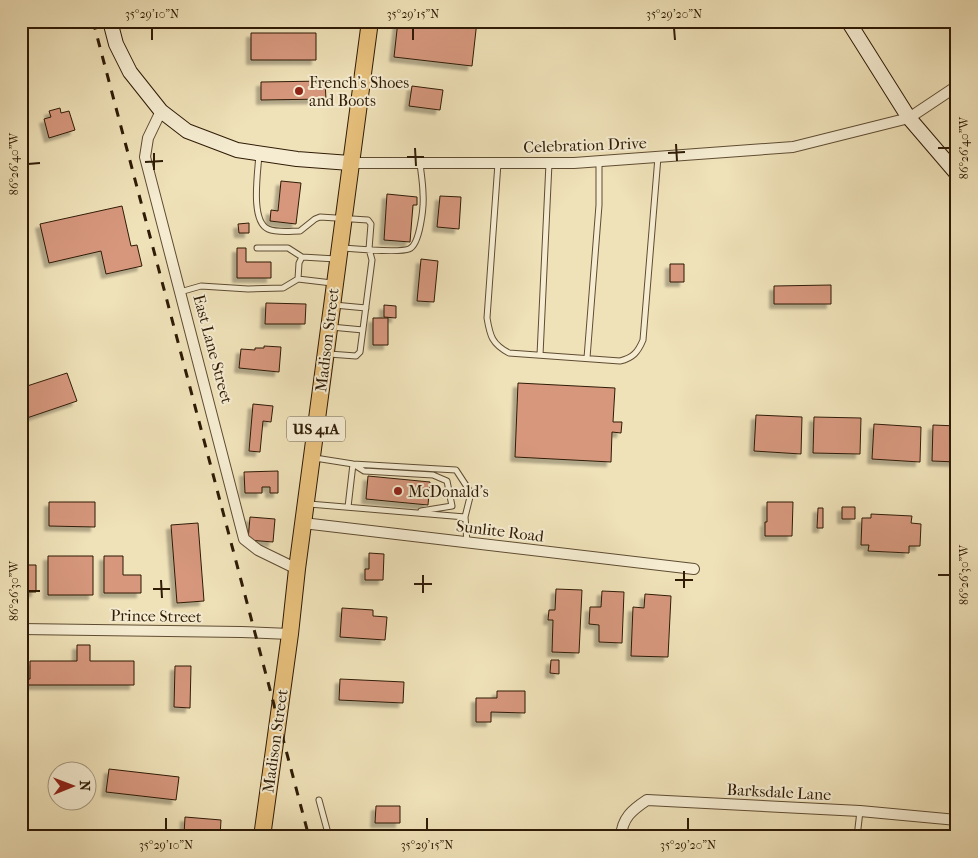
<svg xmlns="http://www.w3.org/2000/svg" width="978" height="858" viewBox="0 0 978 858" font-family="'IM FELL French Canon',serif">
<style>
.building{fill:#d6977d;stroke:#2f1b06;filter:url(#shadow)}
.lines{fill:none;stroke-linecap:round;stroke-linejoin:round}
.lane-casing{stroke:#5f4c32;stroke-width:7}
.street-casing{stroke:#5f4c32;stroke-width:12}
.secondary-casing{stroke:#2f1b06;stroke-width:16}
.primary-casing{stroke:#2f1b06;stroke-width:18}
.lane{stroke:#f5ecd1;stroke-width:5}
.street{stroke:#f5ecd1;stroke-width:10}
.secondary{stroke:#f5ecd1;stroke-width:14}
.primary{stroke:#e8c07c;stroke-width:16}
.rail{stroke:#2f1b06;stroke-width:3;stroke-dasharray:9 9;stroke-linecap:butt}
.ticks{fill:none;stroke:#2f1b06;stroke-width:2}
.poi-dot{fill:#8f2418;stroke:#f5ecd1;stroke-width:2}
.labels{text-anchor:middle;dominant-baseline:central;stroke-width:4;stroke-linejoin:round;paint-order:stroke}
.shield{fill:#f5ecd1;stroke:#6a5a43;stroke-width:1}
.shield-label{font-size:15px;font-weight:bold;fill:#2f1b06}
.poi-label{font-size:16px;fill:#2f1b06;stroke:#f5ecd1;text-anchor:start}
.street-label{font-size:16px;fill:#2f1b06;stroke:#f5ecd1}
.neatline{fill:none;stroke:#2f1b06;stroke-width:2}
.ticks-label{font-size:12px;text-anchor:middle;fill:#2f1b06}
</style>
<defs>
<filter id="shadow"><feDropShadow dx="-4.5" dy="4.5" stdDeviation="1" flood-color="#0004"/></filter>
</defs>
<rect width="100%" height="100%" fill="#efe1b8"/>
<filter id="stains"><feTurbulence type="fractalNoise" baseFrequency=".004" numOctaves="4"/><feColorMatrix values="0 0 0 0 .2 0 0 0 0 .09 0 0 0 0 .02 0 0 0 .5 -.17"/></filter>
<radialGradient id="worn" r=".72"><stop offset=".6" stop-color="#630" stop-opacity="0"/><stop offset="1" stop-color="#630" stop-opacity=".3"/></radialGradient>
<path class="building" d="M 398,21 L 477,21 L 472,66 L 394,57 Z
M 251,33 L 316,33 L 316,60 L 251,60 Z
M 325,81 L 326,99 L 261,100 L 261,82 Z
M 412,86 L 443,90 L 440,110 L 409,106 Z
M 60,108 L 61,113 L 69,111 L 75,130 L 49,138 L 44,119 L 51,117 L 49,111 Z
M 281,181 L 301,183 L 296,224 L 270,221 L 271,210 L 278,211 Z
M 387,194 L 417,197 L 417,205 L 413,205 L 410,242 L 384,240 Z
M 440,196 L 461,197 L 459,229 L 437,227 Z
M 122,206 L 131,246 L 137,245 L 142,266 L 106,274 L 101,251 L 49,263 L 40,224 Z
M 249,223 L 249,233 L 239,233 L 238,224 Z
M 237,248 L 246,248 L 246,262 L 271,262 L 271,278 L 237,278 Z
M 421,259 L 438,261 L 434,302 L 417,301 Z
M 670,264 L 684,264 L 684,282 L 670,282 Z
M 831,285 L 831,304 L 774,304 L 774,286 Z
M 266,303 L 306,304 L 305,324 L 265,324 Z
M 384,305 L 396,306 L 396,318 L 384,317 Z
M 373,318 L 388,318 L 388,345 L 373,345 Z
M 264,346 L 281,347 L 279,372 L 239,368 L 241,349 L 255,350 L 255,348 L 264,348 Z
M 67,373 L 77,401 L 21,420 L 21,388 Z
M 518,383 L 615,388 L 613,422 L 622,422 L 621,433 L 612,432 L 611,462 L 515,457 Z
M 253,404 L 273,406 L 271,422 L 263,421 L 260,452 L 249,451 Z
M 756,415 L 802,417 L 801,454 L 754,451 Z
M 814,417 L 861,418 L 860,454 L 813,453 Z
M 874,424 L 921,427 L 920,462 L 872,459 Z
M 933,425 L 957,426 L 957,462 L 932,461 Z
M 278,471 L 278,493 L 270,493 L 270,487 L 262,487 L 262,493 L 245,493 L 244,472 Z
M 368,476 L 430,482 L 428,505 L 366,499 Z
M 49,502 L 95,502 L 95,527 L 49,526 Z
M 767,502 L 793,502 L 792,536 L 765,536 L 765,522 L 767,522 Z
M 842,507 L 855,507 L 855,519 L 842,519 Z
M 818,508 L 823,508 L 823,528 L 817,528 Z
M 871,514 L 912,516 L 911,523 L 921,524 L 920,546 L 909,546 L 909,553 L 868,551 L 869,545 L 861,545 L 862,518 L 871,518 Z
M 250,517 L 275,519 L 273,542 L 248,540 Z
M 198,523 L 204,601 L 177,603 L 171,525 Z
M 369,553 L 384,554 L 383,580 L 365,580 L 365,569 L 369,569 Z
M 48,556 L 93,556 L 93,595 L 48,595 Z
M 104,556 L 123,556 L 123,575 L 141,575 L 141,593 L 104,593 Z
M 21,565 L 36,565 L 36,592 L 21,592 Z
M 556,589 L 582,590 L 579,653 L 552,652 L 553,620 L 548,620 L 549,610 L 555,610 Z
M 602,591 L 624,592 L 622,643 L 599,642 L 599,625 L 589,624 L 590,607 L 601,607 Z
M 645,594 L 671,596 L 668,657 L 631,656 L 633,607 L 644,608 Z
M 342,608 L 373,610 L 373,616 L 387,617 L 385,640 L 340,637 Z
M 77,645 L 90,645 L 90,661 L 134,661 L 134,685 L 21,685 L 22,679 L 30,679 L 30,661 L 77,661 Z
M 551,660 L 559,660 L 559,674 L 550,673 Z
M 175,666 L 191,666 L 190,708 L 174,707 Z
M 340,679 L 404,682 L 403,703 L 339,700 Z
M 497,691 L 525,691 L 525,713 L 491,712 L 491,722 L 476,722 L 476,698 L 497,698 Z
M 109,769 L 179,777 L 176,800 L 106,792 Z
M 376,806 L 400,806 L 400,823 L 375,823 Z
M 185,817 L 221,820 L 220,837 L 184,835 Z
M 286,833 L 300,835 L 299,837 L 286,837 Z"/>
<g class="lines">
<defs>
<path id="lane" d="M 259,154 C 258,172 250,221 268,229 C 277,233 291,231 300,231 L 315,219 L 320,217 L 368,220 L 371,224 L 369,249 L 372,260 L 360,352 L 356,356 L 329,354
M 498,163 L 487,318 C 490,336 492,344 509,353 L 620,361 C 633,358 638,352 643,340 L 658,157
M 257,248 L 288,248 L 302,257
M 342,248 C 355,249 399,253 409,249 C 420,245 424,206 423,194 C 423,184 421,173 420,163
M 298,279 L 299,263 L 302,257 L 336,259
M 180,292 L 201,286 L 248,289 L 283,288 L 298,279 L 332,283
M 334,305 L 366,308
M 331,327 L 363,330
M 540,355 L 549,163
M 587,358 L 599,205 L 599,162
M 309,504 L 465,517 L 471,493 L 456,470 L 353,464 L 315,458
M 348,507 L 353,464 L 364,471 L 433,475 L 447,481 L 452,506 L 421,511
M 465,517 L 467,542
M 319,800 L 329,837
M 857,837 L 860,811"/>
<path id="street" d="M 161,111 L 148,138 L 145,157 L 244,539 L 258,550 L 297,569
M 350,163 L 574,163 L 793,147 L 909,118 L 957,86
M 303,523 L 694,569
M 21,629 L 241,632 L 290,634
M 621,837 C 622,818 632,810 647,800 L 860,811 L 957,820"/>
<path id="secondary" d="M 110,21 L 116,44 L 130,72 L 161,111 L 187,131 L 237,150 L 297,159 L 350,163
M 848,21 L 909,118 L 957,174"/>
<path id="primary" d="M 262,837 L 290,634 L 297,569 L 370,21"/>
</defs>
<use href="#lane" class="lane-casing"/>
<use href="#street" class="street-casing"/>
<use href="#secondary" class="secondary-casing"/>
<use href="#primary" class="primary-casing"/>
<use href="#lane" class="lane"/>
<use href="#street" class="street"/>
<use href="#secondary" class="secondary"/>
<use href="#primary" class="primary"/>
<path class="rail" d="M 93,21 L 309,837"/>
</g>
<path class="ticks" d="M 152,28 L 152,40M 413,28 L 413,40M 674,28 L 675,40M 676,144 L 677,161M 415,148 L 416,166M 938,148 L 950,148M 154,153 L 154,170M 668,153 L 685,152M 407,157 L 424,157M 145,162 L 163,161M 28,164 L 40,163M 684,571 L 684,588M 423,575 L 423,593M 938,575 L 950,575M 161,580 L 162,598M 675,580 L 693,580M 414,584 L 432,584M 153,589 L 170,589M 28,591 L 40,591M 166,818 L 166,830M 427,818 L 427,830M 688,818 L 688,830"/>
<g class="poi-dot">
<circle cx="299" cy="91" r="5"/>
<circle cx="398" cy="491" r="5"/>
</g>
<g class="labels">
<rect class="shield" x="287" y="416.5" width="58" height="25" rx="4"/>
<g class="shield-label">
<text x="316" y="429">US 41A</text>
</g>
<g class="poi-label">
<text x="309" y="82">French's Shoes<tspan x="309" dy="18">and Boots</tspan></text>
<text x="408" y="491">McDonald's</text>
</g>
<g class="street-label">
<text transform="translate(585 145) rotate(-2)">Celebration Drive</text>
<text transform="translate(327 340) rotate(-83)">Madison Street</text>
<text transform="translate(213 349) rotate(75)">East Lane Street</text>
<text transform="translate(500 531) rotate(7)">Sunlite Road</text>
<text transform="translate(156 616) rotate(1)">Prince Street</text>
<text transform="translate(275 741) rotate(-82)">Madison Street</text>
<text transform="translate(779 792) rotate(3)">Barksdale Lane</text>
</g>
</g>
<rect width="978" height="858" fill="none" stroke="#efe1b8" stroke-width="55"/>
<g transform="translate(72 786) rotate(89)"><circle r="24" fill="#f5ecd1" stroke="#a69880"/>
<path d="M0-4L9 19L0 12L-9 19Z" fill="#8f2418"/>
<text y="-8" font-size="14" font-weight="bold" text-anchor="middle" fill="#2f1b06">N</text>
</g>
<rect x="28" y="28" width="922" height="802" class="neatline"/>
<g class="ticks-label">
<text x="152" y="18">35°29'10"N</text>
<text x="413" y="18">35°29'15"N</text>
<text x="674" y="18">35°29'20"N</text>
<text transform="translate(964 148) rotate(-90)" y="4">86°26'40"W</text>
<text transform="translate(14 164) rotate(-90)" y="4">86°26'40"W</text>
<text transform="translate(964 575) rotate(-90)" y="4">86°26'30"W</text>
<text transform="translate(14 591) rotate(-90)" y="4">86°26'30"W</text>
<text x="166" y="849">35°29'10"N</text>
<text x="427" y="849">35°29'15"N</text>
<text x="688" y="849">35°29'20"N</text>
</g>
<rect width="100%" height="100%" filter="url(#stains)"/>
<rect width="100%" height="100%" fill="url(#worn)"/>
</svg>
